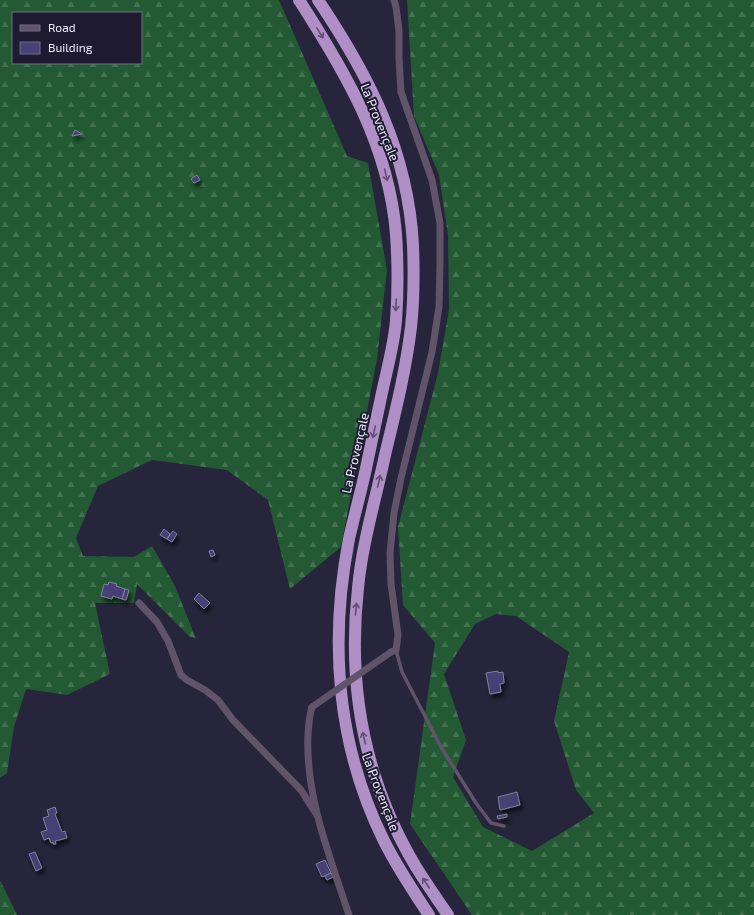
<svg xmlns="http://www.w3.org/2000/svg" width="754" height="915" viewBox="0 0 754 915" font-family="'Exo 2',sans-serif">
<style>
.forest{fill:url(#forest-firs);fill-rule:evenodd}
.building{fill:#464176;stroke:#7f7f99;filter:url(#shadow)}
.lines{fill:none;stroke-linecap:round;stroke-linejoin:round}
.lane{stroke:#61546a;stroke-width:3.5}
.street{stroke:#61546a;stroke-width:7}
.highway{stroke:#b08fc6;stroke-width:12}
.street-bridge{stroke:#61546a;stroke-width:7}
.oneway{stroke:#604f74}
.labels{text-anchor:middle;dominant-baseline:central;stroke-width:4;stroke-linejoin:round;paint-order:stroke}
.street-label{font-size:13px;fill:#ececfb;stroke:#1e1b31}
</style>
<defs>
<pattern id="forest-firs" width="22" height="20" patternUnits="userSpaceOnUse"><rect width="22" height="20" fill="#235a33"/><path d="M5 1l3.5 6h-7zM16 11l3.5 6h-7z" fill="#437251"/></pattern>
<filter id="shadow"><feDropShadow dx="2.5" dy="4.5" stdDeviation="2" flood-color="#0009"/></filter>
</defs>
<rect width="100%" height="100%" fill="#27253b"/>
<path class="forest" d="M 0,0 L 279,0 L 347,156 L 368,163 L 387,270 L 377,359 L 341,547 L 290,589 L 268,500 L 227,470 L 152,460 L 98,486 L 76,538 L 83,556 L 134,557 L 152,546 L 175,586 L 196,639 L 189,636 L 137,584 L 134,603 L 95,603 L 110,674 L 67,695 L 26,689 L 14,727 L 7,773 L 0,778 ZM 13,13 L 141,13 L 141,63 L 13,63 Z
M 407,0 L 754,0 L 754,915 L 472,915 L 410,824 L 435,643 L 403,605 L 398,527 L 438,373 L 449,310 L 448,235 L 439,175 L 414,116 ZM 496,614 L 516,616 L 569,652 L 554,721 L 576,790 L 594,813 L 532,851 L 483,827 L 453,777 L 466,740 L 444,674 L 475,624 Z
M 0,880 L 17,915 L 0,915 Z"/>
<path class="building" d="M 75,130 L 82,134 L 72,136 Z
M 197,175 L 200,180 L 194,183 L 191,179 Z
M 164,529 L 170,534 L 167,539 L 160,535 Z
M 173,531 L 177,534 L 172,542 L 167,539 Z
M 213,550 L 215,555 L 211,557 L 209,551 Z
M 109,582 L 117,584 L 116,586 L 125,589 L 122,599 L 113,596 L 112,599 L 101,596 L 104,584 L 108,585 Z
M 125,589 L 129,590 L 126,600 L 122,599 Z
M 199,593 L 210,603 L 204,609 L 194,599 Z
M 498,671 L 498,673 L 503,672 L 504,683 L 500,684 L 501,692 L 490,694 L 486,673 Z
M 517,792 L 520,805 L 500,810 L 498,797 Z
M 55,807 L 57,813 L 55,814 L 62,832 L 65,831 L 67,838 L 55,841 L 56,844 L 53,844 L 53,842 L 51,843 L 49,838 L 44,840 L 41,832 L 47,830 L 43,818 L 49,816 L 47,810 Z
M 507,814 L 507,817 L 498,819 L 497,816 Z
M 35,852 L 42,868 L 36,871 L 29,854 Z
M 325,860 L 331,873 L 322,877 L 316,864 Z
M 331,873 L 333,877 L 327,880 L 325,876 Z"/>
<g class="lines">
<path class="lane" d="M 396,650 L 402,672 L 441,747 L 476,803 L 491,823 L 504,826"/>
<path class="street" d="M 139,603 L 157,622 L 168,641 L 181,675 L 187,680 L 205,690 L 218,700 L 233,720 L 301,790 L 318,817
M 391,652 L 396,650 L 398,635 L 391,584 L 390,553 L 394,513 L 401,478 L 432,352 L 439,307 L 440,263 L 440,223 L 432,180 L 401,92 L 399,58 L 399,31 L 396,7 L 394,0
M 312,707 C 309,716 309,724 308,734 C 305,796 330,857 349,915"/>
<path class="highway" d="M 299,0 C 346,73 389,146 396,234 C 398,263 398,293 396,321 C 394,343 388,366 383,388 C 377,416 371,445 365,473 C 360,495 354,517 349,539 C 329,642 337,746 384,841 C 397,867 413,891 429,915
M 318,0 C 369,76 408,151 413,245 C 414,272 414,300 411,327 C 406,370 395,413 385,455 C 376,498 362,544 358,588 C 347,687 364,780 416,867 C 426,883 437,899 448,915"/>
<path class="street-bridge" d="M 312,707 L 391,652"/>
</g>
<defs><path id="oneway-shaft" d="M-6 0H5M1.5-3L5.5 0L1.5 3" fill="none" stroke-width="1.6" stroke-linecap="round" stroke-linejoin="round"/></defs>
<g class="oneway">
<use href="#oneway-shaft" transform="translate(320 33) rotate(58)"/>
<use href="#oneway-shaft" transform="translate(386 175) rotate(77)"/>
<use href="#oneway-shaft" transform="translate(396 305) rotate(92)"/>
<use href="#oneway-shaft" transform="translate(374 432) rotate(102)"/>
<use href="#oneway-shaft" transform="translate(379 481) rotate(-77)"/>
<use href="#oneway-shaft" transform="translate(356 609) rotate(-85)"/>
<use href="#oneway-shaft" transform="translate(364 738) rotate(-104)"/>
<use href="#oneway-shaft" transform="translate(426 883) rotate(-123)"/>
</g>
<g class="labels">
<g class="street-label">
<text transform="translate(380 122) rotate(68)">La Provençale</text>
<text transform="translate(355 453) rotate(-77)">La Provençale</text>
<text transform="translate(381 792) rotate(69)">La Provençale</text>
</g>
</g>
<rect x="12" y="12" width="130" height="52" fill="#1e1b31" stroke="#706f82"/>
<rect x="20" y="25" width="20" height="6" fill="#61546a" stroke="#706f82"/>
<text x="48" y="32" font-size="12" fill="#ececfb">Road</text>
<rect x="20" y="42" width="20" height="12" fill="#464176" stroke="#706f82"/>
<text x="48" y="52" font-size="12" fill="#ececfb">Building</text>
</svg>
